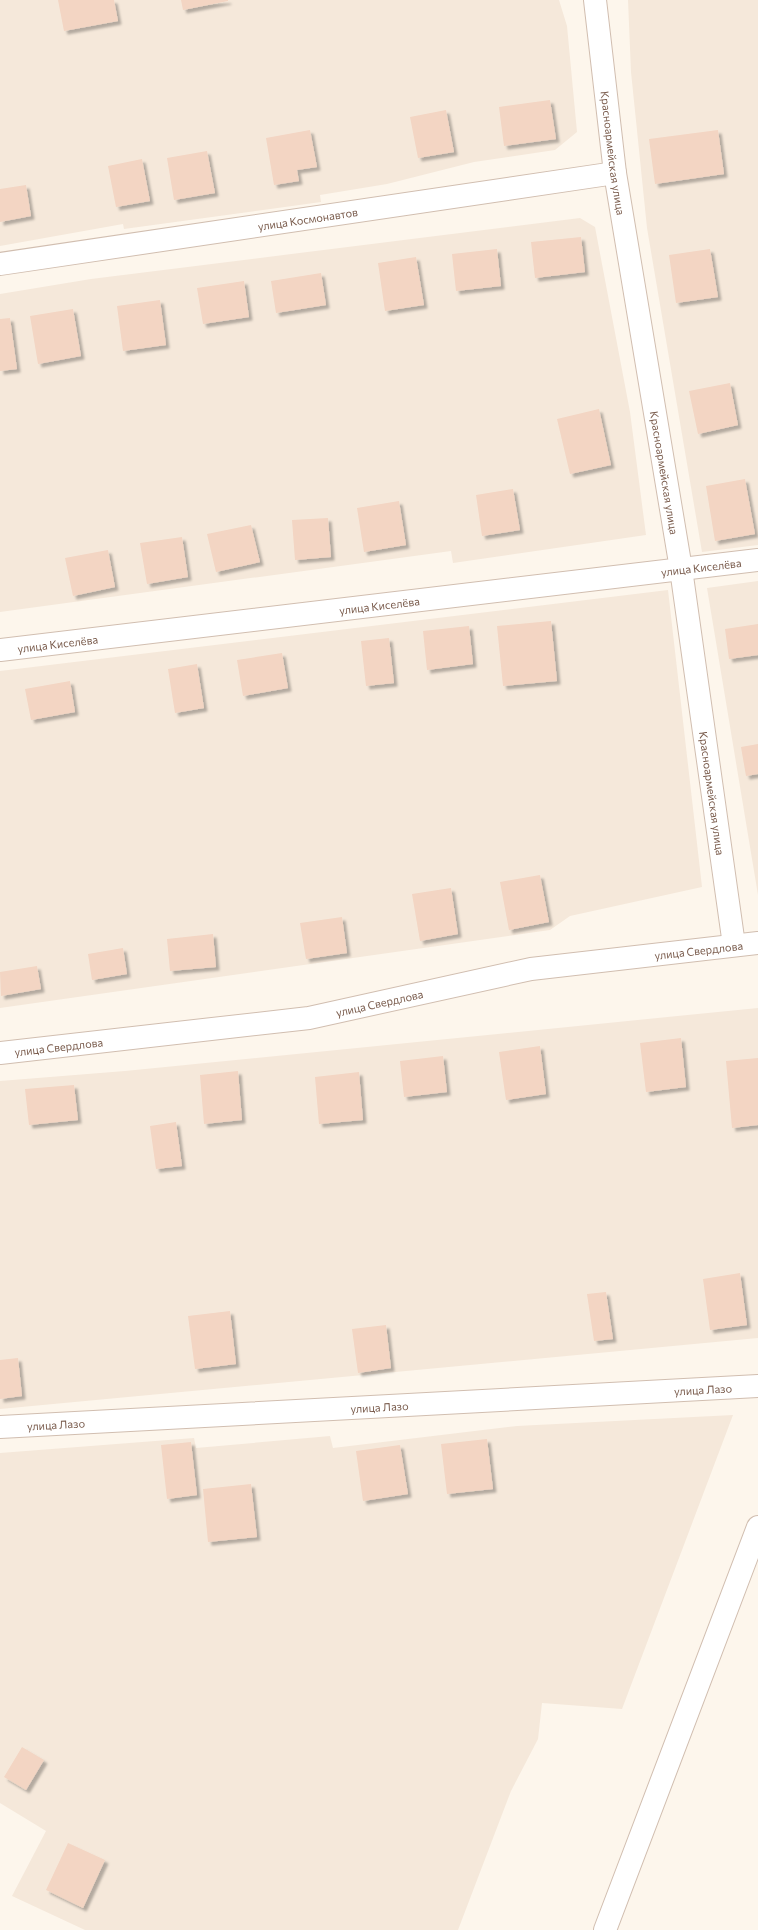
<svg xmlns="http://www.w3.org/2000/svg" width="758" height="1930" viewBox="0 0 758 1930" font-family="Commissioner,sans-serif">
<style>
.residential{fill:#f5e8da}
.building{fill:#f3d5c3;filter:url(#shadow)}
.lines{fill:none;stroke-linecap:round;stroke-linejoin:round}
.minor-casing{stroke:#d1beb0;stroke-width:24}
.minor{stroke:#fff;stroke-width:22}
.labels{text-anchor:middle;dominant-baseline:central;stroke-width:3;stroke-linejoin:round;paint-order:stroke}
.street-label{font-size:11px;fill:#7a5c4d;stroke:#fffaf3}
</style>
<defs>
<filter id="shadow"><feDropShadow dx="3.5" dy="3.5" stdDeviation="1" flood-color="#0004"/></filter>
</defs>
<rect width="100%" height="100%" fill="#fdf6ec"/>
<path class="residential" d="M 0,0 L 559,0 L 567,26 L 577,132 L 555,150 L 474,162 L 387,184 L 320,195 L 321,202 L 124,229 L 123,224 L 0,246 Z
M 628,0 L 758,0 L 758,545 L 702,552 L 647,228 L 631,72 Z
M 580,218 L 595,227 L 630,412 L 646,535 L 453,563 L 451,551 L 0,612 L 0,294 L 91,279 Z
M 758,581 L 758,895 L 707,588 Z
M 668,590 L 702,887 L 570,916 L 550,930 L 0,1008 L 0,671 Z
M 758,1008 L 758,1338 L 0,1409 L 0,1081 L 125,1071 Z
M 733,1415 L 622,1709 L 542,1703 L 538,1739 L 511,1791 L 458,1930 L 85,1930 L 12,1896 L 46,1831 L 0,1803 L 0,1453 L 194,1438 L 196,1448 L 330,1436 L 333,1448 L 517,1426 Z"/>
<path class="building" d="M 58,0 L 114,0 L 118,21 L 64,31 Z
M 181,0 L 228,0 L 228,1 L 183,10 Z
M 550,100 L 556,139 L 504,146 L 499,107 Z
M 446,110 L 454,152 L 418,158 L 410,117 Z
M 310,130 L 317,167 L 297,170 L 299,181 L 274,185 L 266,138 Z
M 718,130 L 724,174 L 655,184 L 649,139 Z
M 207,151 L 215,193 L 174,200 L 167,158 Z
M 142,159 L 150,201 L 116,207 L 108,166 Z
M 26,185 L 31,216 L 0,222 L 0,189 Z
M 581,237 L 585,272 L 535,278 L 531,242 Z
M 497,249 L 501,286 L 456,291 L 452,254 Z
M 710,249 L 718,297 L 676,303 L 669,255 Z
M 416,257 L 424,305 L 385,311 L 378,263 Z
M 321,273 L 326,305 L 276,313 L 271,281 Z
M 244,281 L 249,317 L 203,324 L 197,288 Z
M 160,300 L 166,345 L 123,351 L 117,306 Z
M 73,309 L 81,356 L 38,364 L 30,316 Z
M 10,318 L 17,369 L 0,371 L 0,319 Z
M 730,383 L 738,425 L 698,434 L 689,391 Z
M 599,409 L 611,465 L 570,474 L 557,419 Z
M 745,479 L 755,534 L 715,541 L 706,486 Z
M 513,489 L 520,530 L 482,536 L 476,495 Z
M 399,501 L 406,545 L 364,552 L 357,508 Z
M 328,518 L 331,557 L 295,560 L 292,520 Z
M 251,525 L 260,562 L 216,572 L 207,534 Z
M 182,537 L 188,577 L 147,584 L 140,543 Z
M 108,550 L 115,587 L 73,596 L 65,558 Z
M 551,621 L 557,681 L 503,686 L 497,626 Z
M 758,624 L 758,655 L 729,659 L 725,629 Z
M 469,626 L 473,664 L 427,670 L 423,631 Z
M 389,638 L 394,683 L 366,686 L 361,641 Z
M 282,653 L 288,688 L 243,696 L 237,660 Z
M 197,664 L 204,708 L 175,713 L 168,669 Z
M 70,681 L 75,712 L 31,720 L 25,689 Z
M 758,744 L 758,774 L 746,776 L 741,747 Z
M 540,875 L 549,922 L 509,930 L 500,882 Z
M 451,888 L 458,934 L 420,941 L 412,894 Z
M 342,917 L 347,953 L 306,959 L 300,923 Z
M 213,934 L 216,967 L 170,971 L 167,939 Z
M 123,948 L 127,974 L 92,980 L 88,954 Z
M 37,966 L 41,989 L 1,996 L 0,972 Z
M 681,1038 L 686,1087 L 646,1092 L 640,1043 Z
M 540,1046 L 546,1094 L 506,1100 L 499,1052 Z
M 443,1056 L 447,1092 L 404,1097 L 400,1061 Z
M 758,1058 L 758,1125 L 732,1128 L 726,1061 Z
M 238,1071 L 242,1120 L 204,1124 L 200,1075 Z
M 359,1072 L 363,1120 L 319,1124 L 315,1077 Z
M 74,1085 L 78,1120 L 29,1125 L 25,1089 Z
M 176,1122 L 182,1166 L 156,1169 L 150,1126 Z
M 740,1273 L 747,1325 L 710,1330 L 703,1279 Z
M 606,1292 L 613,1339 L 594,1341 L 587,1294 Z
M 230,1311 L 236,1364 L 195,1369 L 188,1316 Z
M 386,1325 L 391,1368 L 358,1373 L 352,1329 Z
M 18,1358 L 22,1396 L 0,1399 L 0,1360 Z
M 487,1439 L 493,1489 L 447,1494 L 441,1444 Z
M 191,1442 L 197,1495 L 167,1499 L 161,1445 Z
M 400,1445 L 408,1494 L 363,1501 L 356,1451 Z
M 251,1484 L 257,1537 L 208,1542 L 203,1489 Z
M 22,1747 L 44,1760 L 26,1790 L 4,1777 Z
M 68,1843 L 105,1860 L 83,1908 L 46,1890 Z"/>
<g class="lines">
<defs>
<g id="minor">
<path id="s1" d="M 595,0 L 615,173 L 681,569 L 734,945"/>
<path id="s2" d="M 0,264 L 615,173"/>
<path id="s3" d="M 0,650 L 758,560"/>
<path id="s4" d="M 0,1053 L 309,1018 L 531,969 L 758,943"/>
<path id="s5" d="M 0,1427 L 758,1386"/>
<path d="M 605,1930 L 758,1527"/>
</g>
</defs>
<use href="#minor" class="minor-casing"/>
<use href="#minor" class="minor"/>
</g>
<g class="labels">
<g class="street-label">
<text stroke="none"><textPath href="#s1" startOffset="154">Красноармейская улица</textPath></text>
<text stroke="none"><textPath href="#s2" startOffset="311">улица Космонавтов</textPath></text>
<text stroke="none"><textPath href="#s1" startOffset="478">Красноармейская улица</textPath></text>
<text stroke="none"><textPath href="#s3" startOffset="706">улица Киселёва</textPath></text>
<text stroke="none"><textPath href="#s3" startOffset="382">улица Киселёва</textPath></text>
<text stroke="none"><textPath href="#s3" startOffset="58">улица Киселёва</textPath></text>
<text stroke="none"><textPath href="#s1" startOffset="802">Красноармейская улица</textPath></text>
<text stroke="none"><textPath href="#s4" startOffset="707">улица Свердлова</textPath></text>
<text stroke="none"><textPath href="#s4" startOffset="383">улица Свердлова</textPath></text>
<text stroke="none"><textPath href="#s4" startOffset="59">улица Свердлова</textPath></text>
<text stroke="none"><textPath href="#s5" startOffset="704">улица Лазо</textPath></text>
<text stroke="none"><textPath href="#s5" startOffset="380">улица Лазо</textPath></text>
<text stroke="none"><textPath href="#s5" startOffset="56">улица Лазо</textPath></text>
</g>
</g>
</svg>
